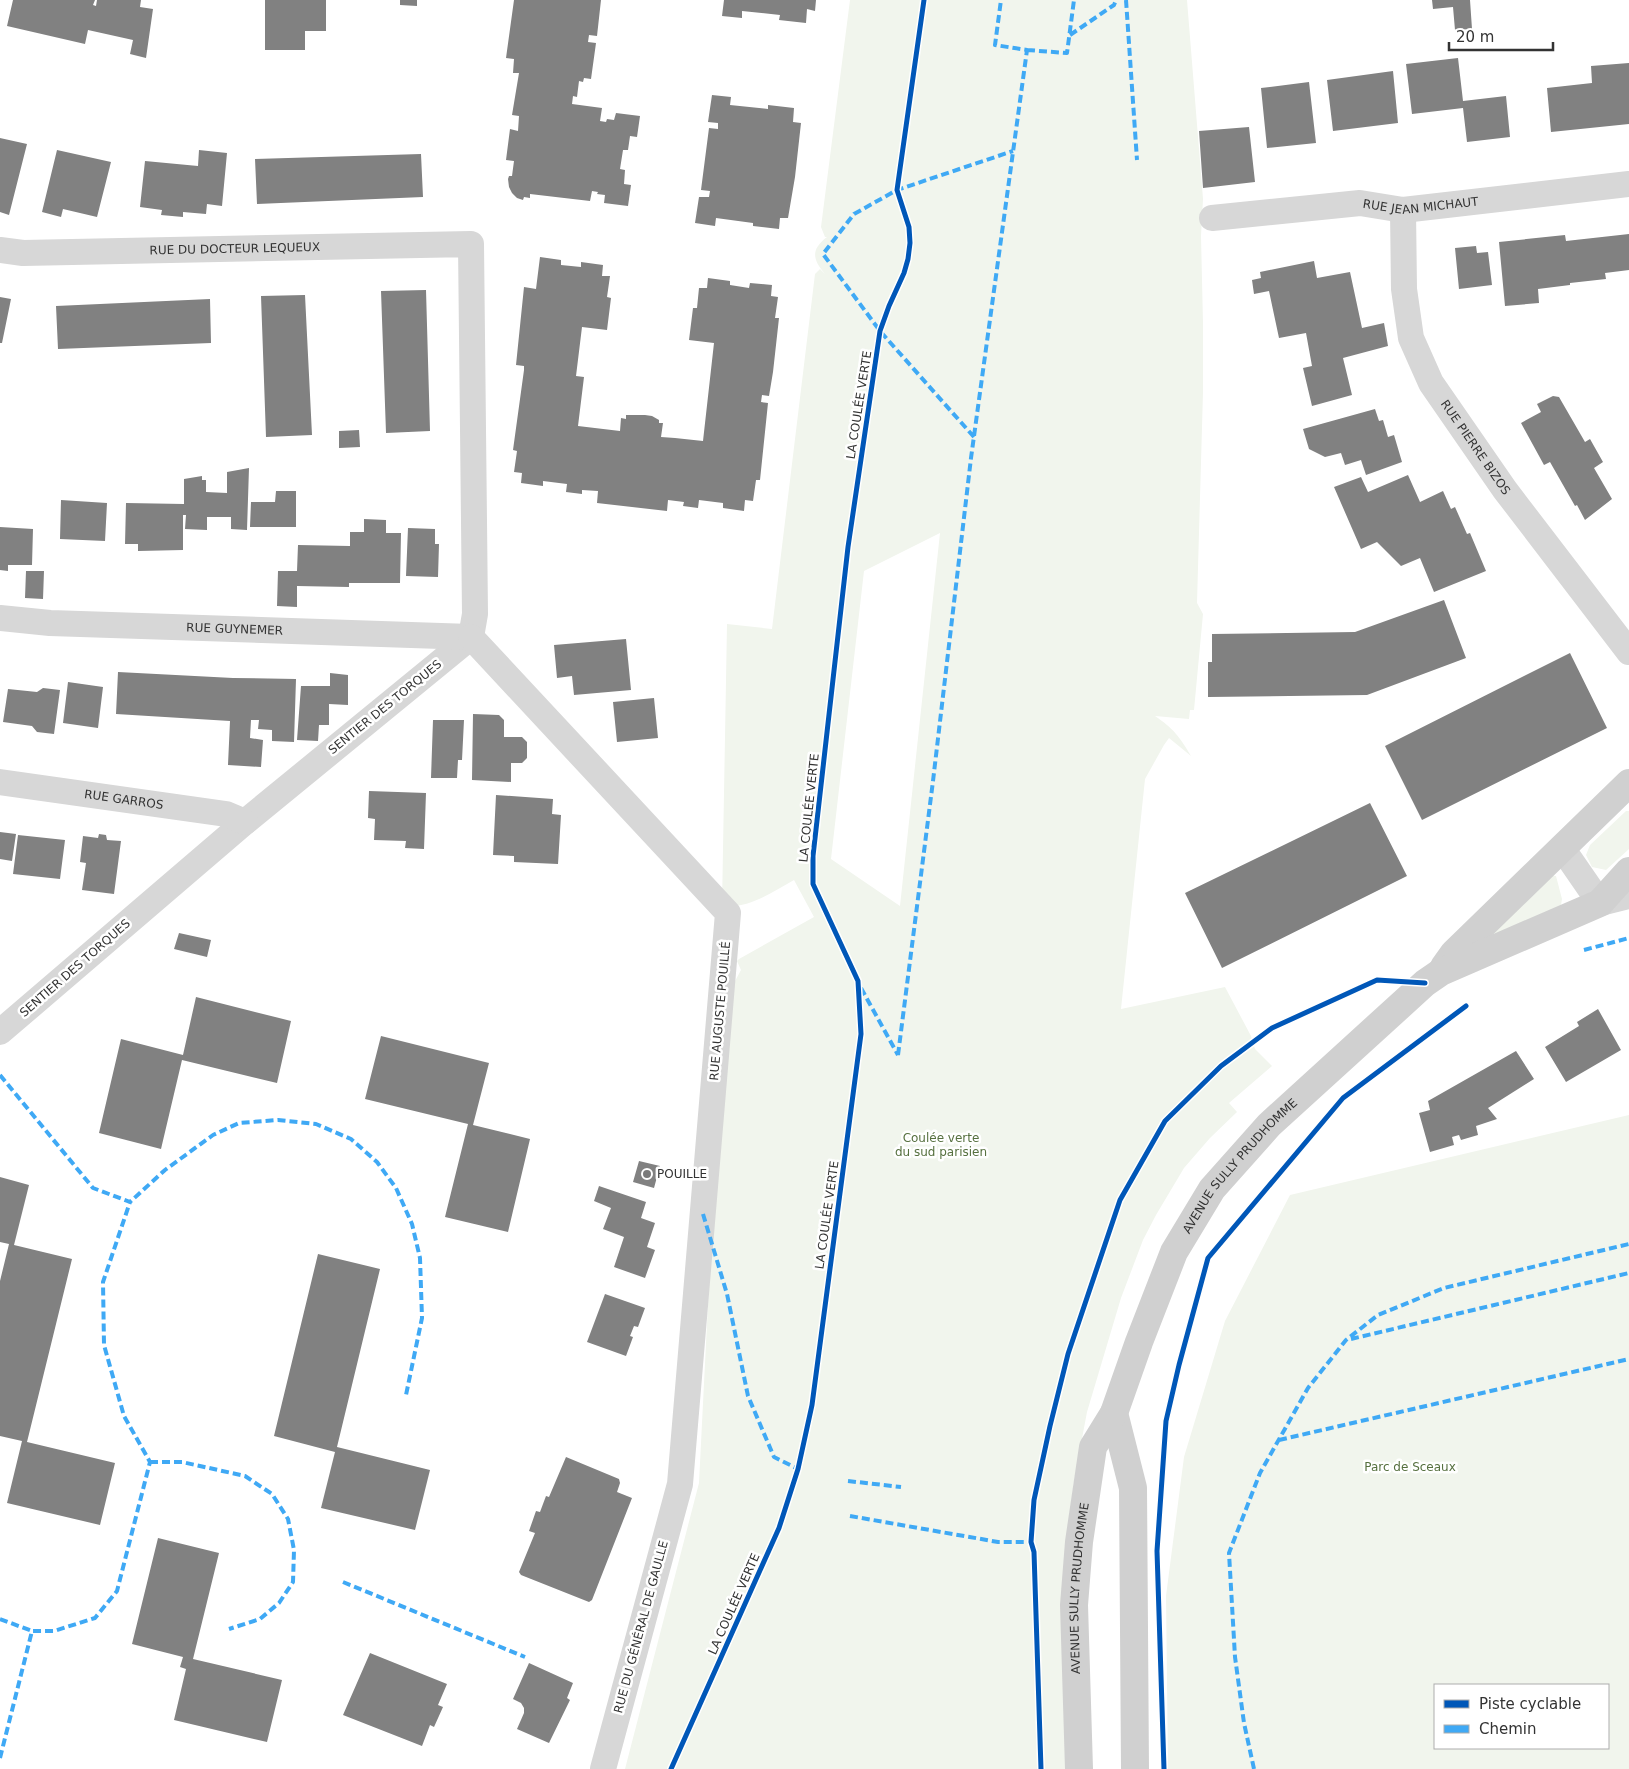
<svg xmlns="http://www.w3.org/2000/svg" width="1629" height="1769" viewBox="0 0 1629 1769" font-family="'DejaVu Sans',sans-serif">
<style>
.green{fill:#f1f5ed;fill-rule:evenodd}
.building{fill:#818181}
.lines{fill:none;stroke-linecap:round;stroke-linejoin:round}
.minor{stroke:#d7d7d7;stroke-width:26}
.secondary{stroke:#d0d0d0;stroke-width:28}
.quiet{stroke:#3fa9f5;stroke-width:4;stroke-dasharray:8 4;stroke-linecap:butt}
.cycleway-casing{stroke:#fff;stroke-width:8}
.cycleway{stroke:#0057b8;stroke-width:5}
.poi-dot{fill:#7a7a7a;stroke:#fff;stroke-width:2}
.labels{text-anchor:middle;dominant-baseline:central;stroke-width:5;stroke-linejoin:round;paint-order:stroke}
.street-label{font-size:12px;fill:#333;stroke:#fff}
.park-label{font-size:12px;fill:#56703f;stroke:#fff}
.poi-label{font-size:12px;fill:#333;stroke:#fff;text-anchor:start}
</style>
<rect width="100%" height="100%" fill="#fff"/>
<path class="green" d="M 850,0 L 1187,0 L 1203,199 L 1201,236 L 1203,323 L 1203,392 L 1197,603 L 1203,614 L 1194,710 L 1190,710 L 1189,719 L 1155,716 C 1173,728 1180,737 1191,756 L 1169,738 L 1164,745 L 1145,779 L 1121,1009 L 1225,987 L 1251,1036 L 1255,1049 L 1272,1066 L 1229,1103 L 1237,1112 L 1210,1138 L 1184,1168 L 1156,1215 L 1143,1240 L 1121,1298 L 1087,1412 L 1074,1481 L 1067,1533 L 1067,1769 L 625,1769 L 699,1483 L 722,1025 L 734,983 L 741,970 L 737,961 L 739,959 L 814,917 L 794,880 C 772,892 749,909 722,906 L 727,624 L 772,629 L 815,274 L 820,269 L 825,274 C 813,260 810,250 827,237 L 825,237 L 821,227 ZM 940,533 L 900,906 L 831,859 L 864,571 Z
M 1626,811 L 1629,811 L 1629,849 L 1606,870 L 1592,867 L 1586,855 L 1590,845 Z
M 1549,875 L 1556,876 L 1562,899 L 1561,905 L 1468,956 Z
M 1629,1115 L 1629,1769 L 1168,1769 L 1166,1596 L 1184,1457 L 1225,1321 L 1290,1195 ZM 1435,1685 L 1608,1685 L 1608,1748 L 1435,1748 Z"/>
<path class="building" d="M 13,0 L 95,0 L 93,5 L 96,6 L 97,0 L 141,0 L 140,7 L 153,9 L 146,58 L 130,54 L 133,40 L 88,30 L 85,44 L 7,26 Z
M 265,0 L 326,0 L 326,31 L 305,31 L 305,50 L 265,50 Z
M 400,0 L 417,0 L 417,6 L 400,5 Z
M 514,0 L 601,0 L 597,36 L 589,35 L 588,42 L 596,43 L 591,79 L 584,78 L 583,82 L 579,81 L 577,97 L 573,96 L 572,104 L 602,108 L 600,121 L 606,122 L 607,119 L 614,120 L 616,113 L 640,116 L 637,137 L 630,136 L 628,150 L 623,150 L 620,169 L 625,170 L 624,184 L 631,185 L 628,206 L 604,203 L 605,195 L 597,194 L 598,192 L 592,191 L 590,201 L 530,194 L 530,198 L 524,197 L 523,200 L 517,198 L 512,193 L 509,187 L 508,179 L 509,176 L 512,176 L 514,161 L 506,160 L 510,129 L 518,131 L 519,116 L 512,115 L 519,73 L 513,73 L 514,59 L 506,58 Z
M 724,0 L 816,0 L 815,11 L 807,9 L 806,23 L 779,20 L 780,15 L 742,11 L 742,18 L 722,16 Z
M 1432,0 L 1470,0 L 1472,29 L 1455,30 L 1453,7 L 1433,9 Z
M 1458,58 L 1463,101 L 1506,96 L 1510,137 L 1467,142 L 1463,108 L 1412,114 L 1406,64 Z
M 1629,63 L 1629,124 L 1551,132 L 1547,88 L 1592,83 L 1591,66 Z
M 1393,71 L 1398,123 L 1333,131 L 1327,80 Z
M 1309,82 L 1316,143 L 1267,148 L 1261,88 Z
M 712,95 L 731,97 L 730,105 L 768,109 L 768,105 L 794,108 L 793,122 L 801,123 L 795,177 L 788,218 L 780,218 L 779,229 L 753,226 L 753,223 L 716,218 L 715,226 L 695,223 L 699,197 L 709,197 L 710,191 L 701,190 L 709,128 L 718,129 L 718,123 L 708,122 Z
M 1249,127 L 1255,182 L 1203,188 L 1199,131 Z
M 0,138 L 27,144 L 9,215 L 0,212 Z
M 57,150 L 111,162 L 97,217 L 63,209 L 61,217 L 42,212 Z
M 199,150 L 227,153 L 222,206 L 207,204 L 206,214 L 183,212 L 183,217 L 161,215 L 162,210 L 140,207 L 145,161 L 198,166 Z
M 421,154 L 423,197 L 257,204 L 255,159 Z
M 1629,234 L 1629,270 L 1605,273 L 1606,279 L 1570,283 L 1570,285 L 1538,289 L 1539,303 L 1505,306 L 1499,242 L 1565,235 L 1566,241 Z
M 1476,246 L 1477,253 L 1488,252 L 1492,285 L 1459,289 L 1455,248 Z
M 540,257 L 561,260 L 561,265 L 581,267 L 581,262 L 603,265 L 602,276 L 610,276 L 607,297 L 611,298 L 607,330 L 582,327 L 576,376 L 584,377 L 578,426 L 620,431 L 621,418 L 626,419 L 626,415 L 645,415 L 652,416 L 659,420 L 659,423 L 663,423 L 661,437 L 675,438 L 703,441 L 714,343 L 689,340 L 693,308 L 697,308 L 699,288 L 707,288 L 708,278 L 730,281 L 730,285 L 749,288 L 750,283 L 772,285 L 771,296 L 778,297 L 775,318 L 779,318 L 773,372 L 769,396 L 762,395 L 761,402 L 768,403 L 760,480 L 756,480 L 753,501 L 745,500 L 744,511 L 723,508 L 723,503 L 699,500 L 698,508 L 683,506 L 684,502 L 668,500 L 667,511 L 597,503 L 598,491 L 582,490 L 582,494 L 566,492 L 567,484 L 543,481 L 543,486 L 521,483 L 522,473 L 514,472 L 517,451 L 513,450 L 524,370 L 524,366 L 516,365 L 524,287 L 536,289 Z
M 1314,261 L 1317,278 L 1350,272 L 1362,328 L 1384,323 L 1388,346 L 1343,358 L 1352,395 L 1312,406 L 1303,368 L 1312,366 L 1306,333 L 1279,338 L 1269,291 L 1254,294 L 1252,280 L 1261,278 L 1260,272 Z
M 426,290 L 430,431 L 386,433 L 381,291 Z
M 305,295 L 312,435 L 266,437 L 261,296 Z
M 0,297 L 11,299 L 2,343 L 0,343 Z
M 210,299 L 211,343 L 58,349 L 56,306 Z
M 1553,396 L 1559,397 L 1585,442 L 1590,439 L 1603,462 L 1594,468 L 1612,499 L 1585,520 L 1577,505 L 1575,506 L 1550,462 L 1544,465 L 1521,423 L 1541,412 L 1537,404 Z
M 1375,409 L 1379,421 L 1383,420 L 1388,437 L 1394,435 L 1402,462 L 1366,475 L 1361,460 L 1345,465 L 1341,453 L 1325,457 L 1309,449 L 1303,429 Z
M 359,430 L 360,447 L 339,448 L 339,431 Z
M 249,468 L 247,530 L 231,529 L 231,517 L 207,517 L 207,530 L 185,529 L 186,515 L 183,515 L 183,550 L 138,551 L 138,544 L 125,544 L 126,503 L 184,504 L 184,479 L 202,476 L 202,480 L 206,480 L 206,492 L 227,493 L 227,472 Z
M 1408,475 L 1420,502 L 1443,491 L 1451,509 L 1455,507 L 1467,534 L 1470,533 L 1486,571 L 1434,592 L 1420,558 L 1401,566 L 1377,542 L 1361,549 L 1334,487 L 1361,477 L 1368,492 Z
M 276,491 L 296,491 L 296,527 L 250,527 L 251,502 L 275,502 Z
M 61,500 L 107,503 L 105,541 L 60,539 Z
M 364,519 L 386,520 L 386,533 L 401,533 L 400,583 L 349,583 L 349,587 L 297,586 L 297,607 L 277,606 L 278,571 L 297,571 L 298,545 L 350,546 L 350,532 L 364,532 Z
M 0,527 L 33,529 L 32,565 L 8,565 L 8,571 L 0,570 Z
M 408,528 L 435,529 L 435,544 L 439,544 L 438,577 L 406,576 Z
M 26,571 L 44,571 L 43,599 L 25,598 Z
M 1444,600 L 1466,658 L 1367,695 L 1208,697 L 1208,662 L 1212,662 L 1212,634 L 1355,632 Z
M 626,639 L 631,690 L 574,695 L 572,676 L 557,678 L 554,645 Z
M 1570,653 L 1607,728 L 1422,820 L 1385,746 Z
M 118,672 L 233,678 L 296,679 L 294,742 L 272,741 L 272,730 L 258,729 L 259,720 L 251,720 L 250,738 L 263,740 L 261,767 L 228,765 L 230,721 L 116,714 Z
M 330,673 L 348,675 L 348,705 L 329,704 L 329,725 L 319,725 L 318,741 L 297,740 L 301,686 L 330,686 Z
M 68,682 L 103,687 L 98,728 L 63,723 Z
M 43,688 L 60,690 L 54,734 L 37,732 L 32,726 L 3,722 L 8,689 L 37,692 Z
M 654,698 L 658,738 L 617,742 L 613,702 Z
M 473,714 L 499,715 L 504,720 L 504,737 L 522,737 L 527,742 L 527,758 L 522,763 L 511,763 L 511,782 L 472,780 Z
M 433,720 L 464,720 L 462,760 L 458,760 L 457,778 L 431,778 Z
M 369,791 L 426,793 L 424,849 L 405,848 L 406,841 L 374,840 L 375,819 L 368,818 Z
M 496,795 L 553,799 L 552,814 L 561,815 L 558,864 L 514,862 L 514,856 L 493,855 Z
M 1370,803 L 1407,876 L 1222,968 L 1185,893 Z
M 0,832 L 16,834 L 12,861 L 0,859 Z
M 99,834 L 106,835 L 107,840 L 121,841 L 114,894 L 82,890 L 86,863 L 80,862 L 83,836 L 98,838 Z
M 18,835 L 65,840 L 60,879 L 13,874 Z
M 179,933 L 211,940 L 207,957 L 174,949 Z
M 196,997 L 291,1021 L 277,1083 L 182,1060 L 161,1149 L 99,1133 L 121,1039 L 183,1055 Z
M 1598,1009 L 1621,1050 L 1566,1082 L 1545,1047 L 1579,1026 L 1577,1022 Z
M 381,1036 L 489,1063 L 473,1125 L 530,1139 L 508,1232 L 445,1217 L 468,1124 L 365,1099 Z
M 1516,1051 L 1534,1079 L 1488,1108 L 1497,1119 L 1476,1126 L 1478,1135 L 1461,1140 L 1459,1135 L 1452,1137 L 1454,1145 L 1430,1152 L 1419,1113 L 1430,1110 L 1428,1101 Z
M 639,1161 L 660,1166 L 654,1188 L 633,1182 Z
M 0,1177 L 29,1185 L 14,1245 L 72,1259 L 27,1442 L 115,1463 L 100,1525 L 7,1503 L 22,1441 L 0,1436 L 0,1281 L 9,1244 L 0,1242 Z
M 599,1186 L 646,1202 L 641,1218 L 655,1223 L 647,1247 L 655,1250 L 645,1278 L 614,1267 L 624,1237 L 603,1229 L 611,1208 L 594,1201 Z
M 318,1254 L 380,1269 L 337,1447 L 430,1470 L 415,1530 L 321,1508 L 335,1452 L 274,1436 Z
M 605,1294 L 645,1308 L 638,1327 L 634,1326 L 630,1336 L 633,1337 L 626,1356 L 587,1342 Z
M 566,1457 L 619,1479 L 620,1483 L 617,1492 L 632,1498 L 592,1600 L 589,1602 L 521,1575 L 519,1572 L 535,1533 L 529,1531 L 536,1511 L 540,1512 L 546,1496 L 549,1497 Z
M 158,1538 L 219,1553 L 193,1659 L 282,1680 L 267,1742 L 174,1720 L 186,1669 L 180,1667 L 183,1657 L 132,1644 Z
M 370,1653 L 447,1684 L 438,1705 L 443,1707 L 434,1727 L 430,1725 L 422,1746 L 343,1715 Z
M 529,1663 L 573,1683 L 567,1698 L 570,1700 L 549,1743 L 517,1729 L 524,1713 L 524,1708 L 521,1703 L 513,1699 Z"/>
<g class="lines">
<g class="minor">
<path id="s1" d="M 1403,210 L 1404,289 L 1411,338 L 1431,383 L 1505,490 L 1629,652"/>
<path id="s2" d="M 1212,218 L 1360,203 L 1403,210 L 1629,184"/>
<path id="s3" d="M 0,250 L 23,253 L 471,244 L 475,614 L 471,637 L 245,822 L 0,1032"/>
<path id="s4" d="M 0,618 L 50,623 L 471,637"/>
<path d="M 471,637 L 728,913 L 680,1484 L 603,1769"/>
<path id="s5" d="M 0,782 L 226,814 L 245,822"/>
<path d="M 1562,848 L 1600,903 L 1629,896"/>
</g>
<g class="secondary">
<path d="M 1444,967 L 1454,953 L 1629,783"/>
<path d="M 1114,1413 L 1133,1488 L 1135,1769"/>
<path id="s6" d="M 1079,1769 L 1074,1605 L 1079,1542 L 1093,1447 L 1114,1413 L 1139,1342 L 1174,1252 L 1212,1189 L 1269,1125 L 1425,983 L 1441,972 L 1600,903 L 1629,871"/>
</g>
<path class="quiet" d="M 1126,0 L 1137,160
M 1070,35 L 1114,5 L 1116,0
M 1027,50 L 1067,53 L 1074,0
M 974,437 L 880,331 L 823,254 L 854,214 L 897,190 L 1013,151
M 1584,950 L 1629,938
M 861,988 L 898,1055
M 898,1055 L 933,781 L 971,458 L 1027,50 L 995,45 L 1001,0
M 0,1075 L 93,1188 L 130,1202 L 165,1170 L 213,1135 L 239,1123 L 278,1120 L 316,1124 L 351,1139 L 377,1162 L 396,1188 L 412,1224 L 420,1258 L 422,1318 L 406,1395
M 703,1214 L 727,1294 L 748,1396 L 774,1457 L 798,1469
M 1351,1339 L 1629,1273
M 1279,1440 L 1629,1359
M 150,1462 L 182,1462 L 245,1476 L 272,1494 L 288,1519 L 294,1550 L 293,1582 L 279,1603 L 260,1619 L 229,1629
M 848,1481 L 901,1487
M 850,1516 L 998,1542 L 1031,1542
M 343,1582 L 525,1657
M 0,1619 L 32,1631
M 0,1758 L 32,1631 L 54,1631 L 95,1618 L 117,1591 L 150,1462 L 124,1416 L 104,1345 L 103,1282 L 130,1202
M 1254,1769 L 1244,1723 L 1235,1657 L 1229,1553 L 1260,1473 L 1308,1388 L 1346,1340 L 1378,1315 L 1444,1288 L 1629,1244"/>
<defs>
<path id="cycleway" d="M 671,1769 L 779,1528 L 798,1469 L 812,1405 L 861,1034 L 858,981 L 813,884 L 813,856 L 848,547 L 880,331 L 889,306 L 904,273 L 908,259 L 910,243 L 909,227 L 897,190 L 924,0
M 1041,1769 L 1034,1552 L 1031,1542 L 1034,1500 L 1050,1426 L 1068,1354 L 1120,1200 L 1165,1121 L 1221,1066 L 1272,1028 L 1377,980 L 1425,983
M 1164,1769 L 1157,1551 L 1166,1421 L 1179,1365 L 1208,1258 L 1343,1098 L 1466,1006"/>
</defs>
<use href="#cycleway" class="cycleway-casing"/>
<use href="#cycleway" class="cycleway"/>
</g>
<circle class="poi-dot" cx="647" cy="1174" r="5"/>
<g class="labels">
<g class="street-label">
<text stroke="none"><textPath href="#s2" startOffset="210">RUE JEAN MICHAUT</textPath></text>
<text stroke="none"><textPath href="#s3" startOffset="235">RUE DU DOCTEUR LEQUEUX</textPath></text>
<text transform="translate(859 405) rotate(-81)">LA COULÉE VERTE</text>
<text stroke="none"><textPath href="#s1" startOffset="256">RUE PIERRE BIZOS</textPath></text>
<text stroke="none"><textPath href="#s4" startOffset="235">RUE GUYNEMER</textPath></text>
<text transform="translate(385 707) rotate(-39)">SENTIER DES TORQUES</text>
<text stroke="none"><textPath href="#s5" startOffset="125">RUE GARROS</textPath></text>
<text transform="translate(809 808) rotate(-84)">LA COULÉE VERTE</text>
<text transform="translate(75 968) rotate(-41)">SENTIER DES TORQUES</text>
<text transform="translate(720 1011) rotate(-85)">RUE AUGUSTE POUILLÉ</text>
<text stroke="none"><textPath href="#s6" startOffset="644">AVENUE SULLY PRUDHOMME</textPath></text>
<text transform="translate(827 1215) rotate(-82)">LA COULÉE VERTE</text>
<text stroke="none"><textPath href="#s6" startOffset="181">AVENUE SULLY PRUDHOMME</textPath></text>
<text transform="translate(734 1604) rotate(-66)">LA COULÉE VERTE</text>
<text transform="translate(641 1627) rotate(-75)">RUE DU GÉNÉRAL DE GAULLE</text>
</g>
<g class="park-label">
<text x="941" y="1138">Coulée verte<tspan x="941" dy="14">du sud parisien</tspan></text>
<text x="1410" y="1467">Parc de Sceaux</text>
</g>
<g class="poi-label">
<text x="657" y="1174">POUILLE</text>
</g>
</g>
<rect x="1434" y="1684" width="175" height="65" fill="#ffffff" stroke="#adadad"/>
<rect x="1444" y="1700" width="25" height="8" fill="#0057b8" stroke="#adadad"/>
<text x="1479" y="1709" font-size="15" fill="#333333">Piste cyclable</text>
<rect x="1444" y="1725" width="25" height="8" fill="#3fa9f5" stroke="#adadad"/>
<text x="1479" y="1734" font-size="15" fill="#333333">Chemin</text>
<path d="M1449 42v8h104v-8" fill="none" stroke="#333333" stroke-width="2.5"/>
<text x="1456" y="42" font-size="15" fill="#333333" stroke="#ffffff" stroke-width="4" paint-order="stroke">20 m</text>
</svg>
